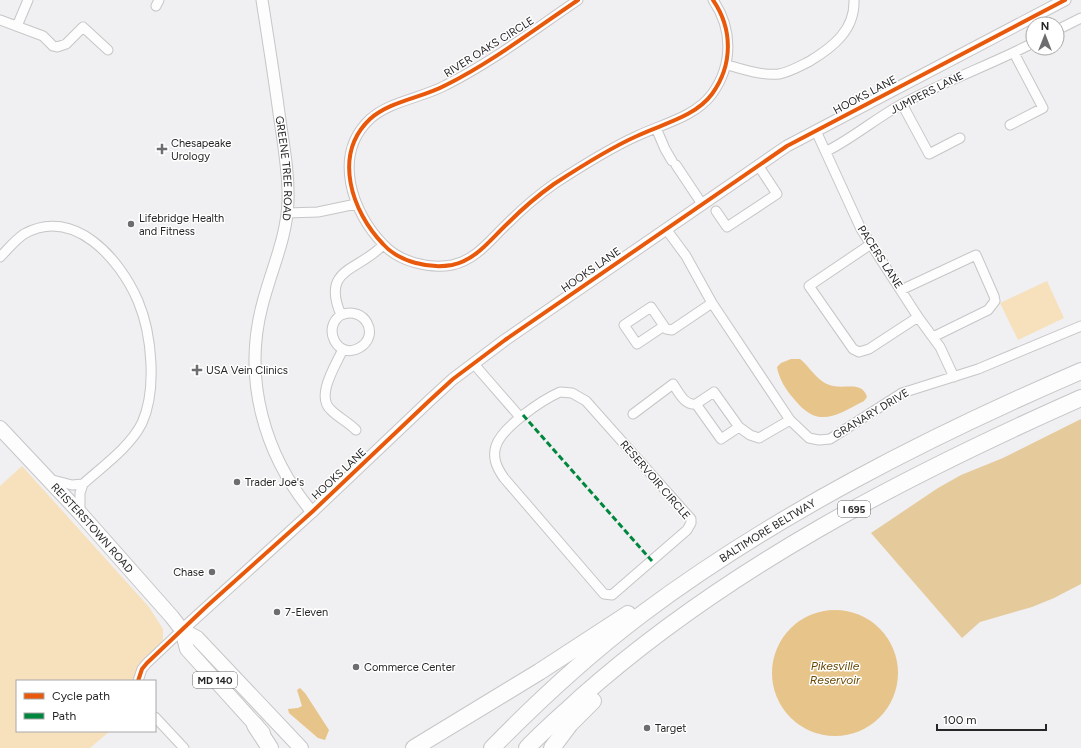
<svg xmlns="http://www.w3.org/2000/svg" width="1081" height="748" viewBox="0 0 1081 748" font-family="Figtree,sans-serif">
<style>
.green{fill:#f7e1bd}
.forest{fill:#e5ca9c}
.water{fill:#e7c489}
.lines{fill:none;stroke-linecap:round;stroke-linejoin:round}
.minor-casing{stroke:#c6c5c7;stroke-width:11}
.tertiary-casing{stroke:#c6c5c7;stroke-width:13}
.primary-casing{stroke:#c6c5c7;stroke-width:16}
.motorway-casing{stroke:#c6c5c7;stroke-width:18}
.minor{stroke:#fdfdfd;stroke-width:9}
.tertiary{stroke:#fdfdfd;stroke-width:11}
.primary{stroke:#fdfdfd;stroke-width:14}
.motorway{stroke:#fdfdfd;stroke-width:16}
.quiet{stroke:#00873e;stroke-width:3;stroke-dasharray:6 3;stroke-linecap:butt}
.cycleway-casing{stroke:#fff;stroke-width:6}
.cycleway{stroke:#e8590c;stroke-width:4}
.poi-dot{fill:#6d6c6e;stroke:#fff;stroke-width:1.5}
.labels{text-anchor:middle;dominant-baseline:central;stroke-width:3;stroke-linejoin:round;paint-order:stroke}
.shield{fill:#fff;stroke:#686768;stroke-width:1}
.shield-label{font-size:10px;font-weight:bold;fill:#272627}
.street-label{font-size:11px;fill:#272627;stroke:#fff}
.poi-label{font-size:11px;fill:#272627;stroke:#fff;text-anchor:start}
.water-label{font-size:12px;font-style:italic;fill:#694800;stroke:#fff}
</style>
<rect width="100%" height="100%" fill="#f0eff1"/>
<path class="green" d="M 1047,281 L 1064,318 L 1018,340 L 1000,303 Z
M 22,466 L 149,607 L 163,629 L 163,640 C 153,655 136,661 134,681 L 17,681 L 17,731 L 110,731 L 90,748 L 0,748 L 0,486 Z"/>
<path class="forest" d="M 1081,419 L 1081,584 L 1054,598 L 1032,607 L 980,622 L 962,638 L 871,533 L 938,488 L 961,475 L 1003,458 Z"/>
<path class="water" d="M 791,359 L 800,359 C 811,368 818,383 833,386 C 846,389 862,381 867,397 L 864,401 C 835,416 818,429 794,399 C 786,390 779,379 777,367 L 781,363 Z
M772 673a63 63 0 1 1 126 0a63 63 0 1 1-126 0Z
M 300,688 L 305,693 L 329,730 L 325,740 L 318,738 L 289,713 L 288,709 L 298,708 L 302,706 L 297,690 Z"/>
<g class="lines">
<defs>
<path id="minor" d="M 578,0 C 535,29 492,62 446,85 C 422,98 390,101 370,119 C 332,155 352,212 383,244 C 399,262 429,269 452,265 C 476,260 490,240 507,224 C 521,210 537,196 554,184 C 580,167 608,149 637,136 C 662,124 695,117 712,94 C 733,65 733,29 713,0
M 156,6 L 159,0
M 0,20 L 43,36 L 53,46 L 57,47 L 66,44 L 83,27 L 108,50
M 17,26 L 28,0
M 1057,30 L 1081,18
M 727,65 C 743,69 762,76 779,74 C 790,72 800,66 810,61 C 833,47 855,30 854,0
M 902,104 L 929,154 L 960,138
M 1010,125 L 1043,108 L 1014,53
M 656,128 L 665,149 L 672,161
M 816,131 L 861,229 L 918,317 L 940,347 L 954,377
M 827,151 C 853,138 876,118 902,104 C 945,81 990,65 1033,43
M 676,165 L 702,204
M 716,211 L 727,227 L 777,194 L 758,165
M 287,213 L 318,212 L 356,204
M 666,229 L 686,256 L 712,303 L 790,420 L 809,438 L 819,440 L 830,439 L 902,393 L 978,369 L 1081,326
M 871,244 L 809,286 L 853,349 L 859,352 L 869,349 L 918,317
M 0,257 C 8,249 15,240 24,234 C 74,206 120,259 138,301 C 152,334 157,390 142,423 C 130,447 103,466 83,484 L 80,493 L 80,513
M 901,290 L 976,255 L 994,296 L 995,301 L 988,310 L 933,337
M 341,315 C 365,305 381,336 359,348 C 338,360 321,328 341,315 C 321,268 357,272 383,245
M 664,326 L 637,344 L 624,325 L 651,307 L 666,329 L 672,330 L 712,303
M 343,349 C 336,365 315,396 331,410 C 339,418 348,422 356,430
M 473,363 L 520,417
M 560,392 L 572,393 L 586,401 L 691,519 L 691,523 L 687,530 L 612,595 L 604,594 L 504,478 C 497,468 492,458 496,446 C 502,427 542,400 560,392 Z
M 633,414 L 673,384 C 679,393 685,406 696,404
M 739,427 L 714,392 L 696,404 L 721,439 L 739,427 L 750,435 L 759,438 L 790,420
M 49,479 L 72,485 L 83,484
M 138,681 L 142,669 L 147,663 L 182,630
M 155,717 L 184,748"/>
<g id="tertiary">
<path id="s1" d="M 262,0 C 268,38 274,76 279,113 C 283,142 289,172 288,201 C 287,238 271,270 262,306 C 243,379 264,455 312,512"/>
<path d="M 182,630 L 312,512 L 429,401 L 453,379 L 505,340 L 787,146 L 1065,0"/>
</g>
<g id="primary">
<path id="s2" d="M 0,428 L 80,513 L 172,617 L 182,630 L 187,649 L 263,733"/>
<path d="M 182,630 L 197,638 L 301,748"/>
</g>
<g id="motorway">
<path d="M 255,725 L 270,748"/>
<path d="M 414,748 L 539,672 L 628,614"/>
<path id="s3" d="M 492,748 C 539,700 589,654 642,614 C 776,514 928,437 1081,371"/>
<path d="M 527,748 C 544,730 562,715 580,698 C 726,568 903,477 1081,398"/>
<path d="M 552,748 L 570,724 L 593,701"/>
</g>
</defs>
<use href="#minor" class="minor-casing"/>
<use href="#tertiary" class="tertiary-casing"/>
<use href="#primary" class="primary-casing"/>
<use href="#motorway" class="motorway-casing"/>
<use href="#minor" class="minor"/>
<use href="#tertiary" class="tertiary"/>
<use href="#primary" class="primary"/>
<use href="#motorway" class="motorway"/>
<path class="quiet" d="M 523,415 L 652,561"/>
<defs>
<path id="cycleway" d="M 578,0 C 535,29 492,62 446,85 C 422,98 390,101 370,119 C 332,155 352,212 383,244 C 399,262 429,269 452,265 C 476,260 490,240 507,224 C 521,210 537,196 554,184 C 580,167 608,149 637,136 C 662,124 695,117 712,94 C 733,65 733,29 713,0
M 138,681 L 142,669 L 147,663 L 207,606 L 312,512 L 429,401 L 453,379 L 505,340 L 787,146 L 1065,0"/>
</defs>
<use href="#cycleway" class="cycleway-casing"/>
<use href="#cycleway" class="cycleway"/>
</g>
<g class="poi-dot">
<path d="M160 143h4v4h4v4h-4v4h-4v-4h-4v-4h4z"/>
<circle cx="131" cy="224" r="4"/>
<path d="M195 364h4v4h4v4h-4v4h-4v-4h-4v-4h4z"/>
<circle cx="237" cy="482" r="4"/>
<circle cx="212" cy="572" r="4"/>
<circle cx="277" cy="612" r="4"/>
<circle cx="356" cy="667" r="4"/>
<circle cx="647" cy="728" r="4"/>
</g>
<g class="labels">
<g class="shield">
<rect x="838" y="501" width="32" height="16" rx="3"/>
<rect x="193" y="672" width="44" height="16" rx="3"/>
</g>
<g class="shield-label">
<text x="854" y="509">I 695</text>
<text x="215" y="680">MD 140</text>
</g>
<g class="street-label">
<text transform="translate(489 47) rotate(-32)">RIVER OAKS CIRCLE</text>
<text transform="translate(927 93) rotate(-27)">JUMPERS LANE</text>
<text transform="translate(865 95) rotate(-28)">HOOKS LANE</text>
<text stroke="none"><textPath href="#s1" startOffset="170">GREENE TREE ROAD</textPath></text>
<text transform="translate(880 257) rotate(57)">PACERS LANE</text>
<text transform="translate(591 270) rotate(-35)">HOOKS LANE</text>
<text transform="translate(871 414) rotate(-31)">GRANARY DRIVE</text>
<text transform="translate(339 474) rotate(-43)">HOOKS LANE</text>
<text transform="translate(655 480) rotate(49)">RESERVOIR CIRCLE</text>
<text stroke="none"><textPath href="#s2" startOffset="136">REISTERSTOWN ROAD</textPath></text>
<text stroke="none"><textPath href="#s3" startOffset="352">BALTIMORE BELTWAY</textPath></text>
</g>
<g class="poi-label">
<text x="171" y="143">Chesapeake<tspan x="171" dy="13">Urology</tspan></text>
<text x="139" y="218">Lifebridge Health<tspan x="139" dy="13">and Fitness</tspan></text>
<text x="206" y="370">USA Vein Clinics</text>
<text x="245" y="482">Trader Joe's</text>
<text x="204" y="572" text-anchor="end">Chase</text>
<text x="285" y="612">7-Eleven</text>
<text x="364" y="667">Commerce Center</text>
<text x="655" y="728">Target</text>
</g>
<g class="water-label">
<text x="835" y="666">Pikesville<tspan x="835" dy="14">Reservoir</tspan></text>
</g>
</g>
<rect x="16" y="680" width="140" height="52" fill="#ffffff" stroke="#a9a8a9"/>
<rect x="24" y="693" width="20" height="6" fill="#e8590c" stroke="#a9a8a9"/>
<text x="52" y="700" font-size="12" fill="#272627">Cycle path</text>
<rect x="24" y="713" width="20" height="6" fill="#00873e" stroke="#a9a8a9"/>
<text x="52" y="720" font-size="12" fill="#272627">Path</text>
<g transform="translate(1045 36)"><circle r="19" fill="#ffffff" stroke="#a9a8a9"/>
<path d="M0-3L7 15L0 10L-7 15Z" fill="#6d6c6e"/>
<text y="-6" font-size="11" font-weight="bold" text-anchor="middle" fill="#272627">N</text>
</g>
<path d="M937 724v6h109v-6" fill="none" stroke="#272627" stroke-width="2"/>
<text x="943" y="724" font-size="12" fill="#272627" stroke="#ffffff" stroke-width="3" paint-order="stroke">100 m</text>
</svg>
